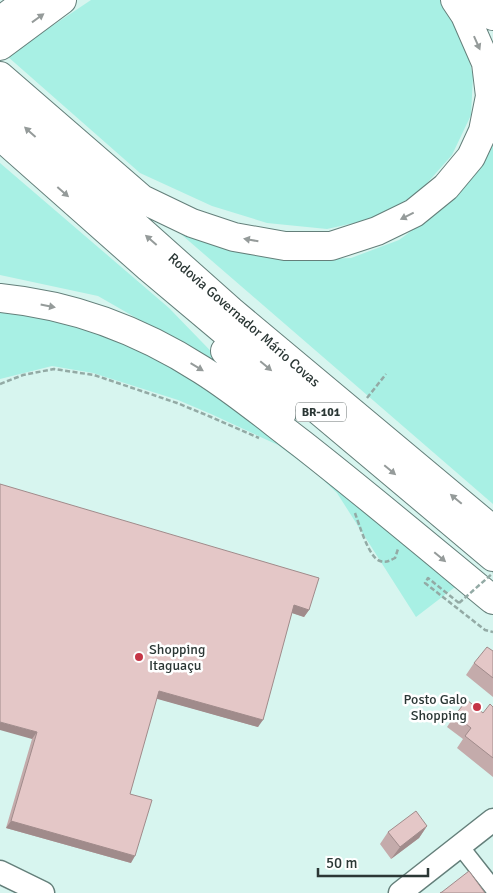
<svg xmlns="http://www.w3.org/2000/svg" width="493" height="893" viewBox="0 0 493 893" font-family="Signika,sans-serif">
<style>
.green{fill:#a8f0e4}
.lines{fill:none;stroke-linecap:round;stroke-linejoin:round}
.minor-casing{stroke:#647f7a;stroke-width:19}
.secondary-casing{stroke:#647f7a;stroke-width:25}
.motorway-casing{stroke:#647f7a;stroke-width:30}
.path{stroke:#93aaa5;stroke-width:2.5;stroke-dasharray:5 2.5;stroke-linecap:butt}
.minor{stroke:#fff;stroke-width:16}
.secondary{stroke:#fff;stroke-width:22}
.motorway{stroke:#fff;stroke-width:28}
.path-bridge{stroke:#93aaa5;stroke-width:2.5;stroke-dasharray:5 2.5;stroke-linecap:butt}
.wall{fill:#c4abab}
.shaded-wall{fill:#a08b8b}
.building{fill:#e4c7c7;stroke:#a08b8b}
.oneway{fill:#959b9a}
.poi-dot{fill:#c53546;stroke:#fff;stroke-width:2}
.labels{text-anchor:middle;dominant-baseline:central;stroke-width:5;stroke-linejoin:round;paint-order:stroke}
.shield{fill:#fff;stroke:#6b7372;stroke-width:1}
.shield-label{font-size:12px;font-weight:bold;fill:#2b3735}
.street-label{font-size:14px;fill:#2b3735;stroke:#fff}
.poi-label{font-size:14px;fill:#2b3735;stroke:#fff;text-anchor:start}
</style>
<rect width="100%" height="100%" fill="#d7f5ef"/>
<path class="green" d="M 91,0 L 445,0 L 461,26 L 473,76 L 471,115 L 452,155 L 420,191 L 381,217 L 327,229 L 267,223 L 212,206 L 140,173 L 7,56 Z
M 493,137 L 493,504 L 160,216 L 299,260 L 351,258 L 399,240 L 444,207 L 478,170 Z
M 0,163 L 169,308 L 232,373 L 98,296 L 0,275 Z
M 0,309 L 107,330 L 218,387 L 459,584 L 416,617 L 337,493 L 318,475 L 278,445 L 211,414 L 178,400 L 93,373 L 52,366 L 0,379 Z"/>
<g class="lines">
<defs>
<path id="minor" d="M 460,846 L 493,888"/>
<path id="secondary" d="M 0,872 L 43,893
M 400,893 L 493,820"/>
<path id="motorway" d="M 483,0 L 493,16
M 0,21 L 28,0
M 0,46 L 62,0
M 0,76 L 142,199 L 192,223 L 234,237 L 285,246 L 331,246 L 377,231 L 414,213 L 446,187 L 471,157 L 483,131 L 490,96 L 486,63 L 465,15 L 455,0
M 0,105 L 231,311 L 493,530
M 0,136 L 148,267 L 493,557
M 0,298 C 72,305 141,331 202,370 C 237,392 269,419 302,444 C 367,495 430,548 493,600
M 225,351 L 282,413"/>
</defs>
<use href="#minor" class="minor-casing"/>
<use href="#secondary" class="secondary-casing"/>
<use href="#motorway" class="motorway-casing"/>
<path class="path" d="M 0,384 L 23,375 L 54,369 L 94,375 L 177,403 L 211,417 L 259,438
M 367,398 L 386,374
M 355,513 C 359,524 369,558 380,561 C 386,563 389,561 395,558 L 398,549
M 459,603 L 428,578 L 425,583 L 485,630 L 493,632"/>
<use href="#minor" class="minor"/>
<use href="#secondary" class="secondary"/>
<use href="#motorway" class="motorway"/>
<path class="path-bridge" d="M 459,603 L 493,573"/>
</g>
<path class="wall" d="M 0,484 L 309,610 L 304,617 L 292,613 L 258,727 L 156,698 L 130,794 L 131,863 L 6,828 L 32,739 Z
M 493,651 L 493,697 L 466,675 L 474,663 Z
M 493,707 L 493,777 L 457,748 L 463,739 L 447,727 L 455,715 L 483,713 Z
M 427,826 L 419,838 L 391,859 L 380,844 L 388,832 Z"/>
<path class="shaded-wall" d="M 294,605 L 309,610 L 304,617 L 289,612 Z
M 159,691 L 263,720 L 258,727 L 154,698 Z
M 0,722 L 37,732 L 32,739 L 0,730 Z
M 11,821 L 135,856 L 131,863 L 6,828 Z
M 427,826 L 419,838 L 391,859 L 400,847 Z"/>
<path class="building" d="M 0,484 L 319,578 L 309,610 L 294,605 L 263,720 L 159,691 L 130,794 L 152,800 L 135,856 L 11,821 L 37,732 L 0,722 Z
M 487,647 L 493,651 L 493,678 L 474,663 Z
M 467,700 L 483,713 L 490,704 L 493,707 L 493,758 L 465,736 L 471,728 L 455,715 Z
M 416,811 L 427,826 L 400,847 L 388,832 Z
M 469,871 L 485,893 L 440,893 L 442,892 Z"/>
<defs><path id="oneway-solid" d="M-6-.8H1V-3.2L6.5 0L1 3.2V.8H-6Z" transform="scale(1.25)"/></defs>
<g class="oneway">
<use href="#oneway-solid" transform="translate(38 18) rotate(-36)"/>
<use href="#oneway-solid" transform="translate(477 43) rotate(66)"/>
<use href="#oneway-solid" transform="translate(30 132) rotate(-138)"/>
<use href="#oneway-solid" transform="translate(63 192) rotate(41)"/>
<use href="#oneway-solid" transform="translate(407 216) rotate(153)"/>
<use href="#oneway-solid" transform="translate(151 240) rotate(-139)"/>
<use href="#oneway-solid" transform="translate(251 240) rotate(-170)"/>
<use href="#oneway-solid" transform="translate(48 306) rotate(11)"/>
<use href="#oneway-solid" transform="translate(266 366) rotate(40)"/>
<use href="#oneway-solid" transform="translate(197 367) rotate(31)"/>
<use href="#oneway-solid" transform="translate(390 470) rotate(40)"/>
<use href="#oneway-solid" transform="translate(456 499) rotate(-140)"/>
<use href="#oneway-solid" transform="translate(440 557) rotate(40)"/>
</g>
<g class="poi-dot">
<circle cx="139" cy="657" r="5"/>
<circle cx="477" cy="707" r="5"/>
</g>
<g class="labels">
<rect class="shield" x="296" y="402.5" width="50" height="19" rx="4"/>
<g class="shield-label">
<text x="321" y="412">BR-101</text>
</g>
<g class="street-label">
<text transform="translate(244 320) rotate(41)">Rodovia Governador Mário Covas</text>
</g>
<g class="poi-label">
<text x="149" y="649">Shopping<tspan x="149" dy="16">Itaguaçu</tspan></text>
<text x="467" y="699" text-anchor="end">Posto Galo<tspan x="467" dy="16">Shopping</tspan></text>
</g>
</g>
<path d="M318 868v8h110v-8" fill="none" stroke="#2b3735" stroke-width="2.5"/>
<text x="326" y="868" font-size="15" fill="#2b3735" stroke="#ffffff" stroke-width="4" paint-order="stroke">50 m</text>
</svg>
